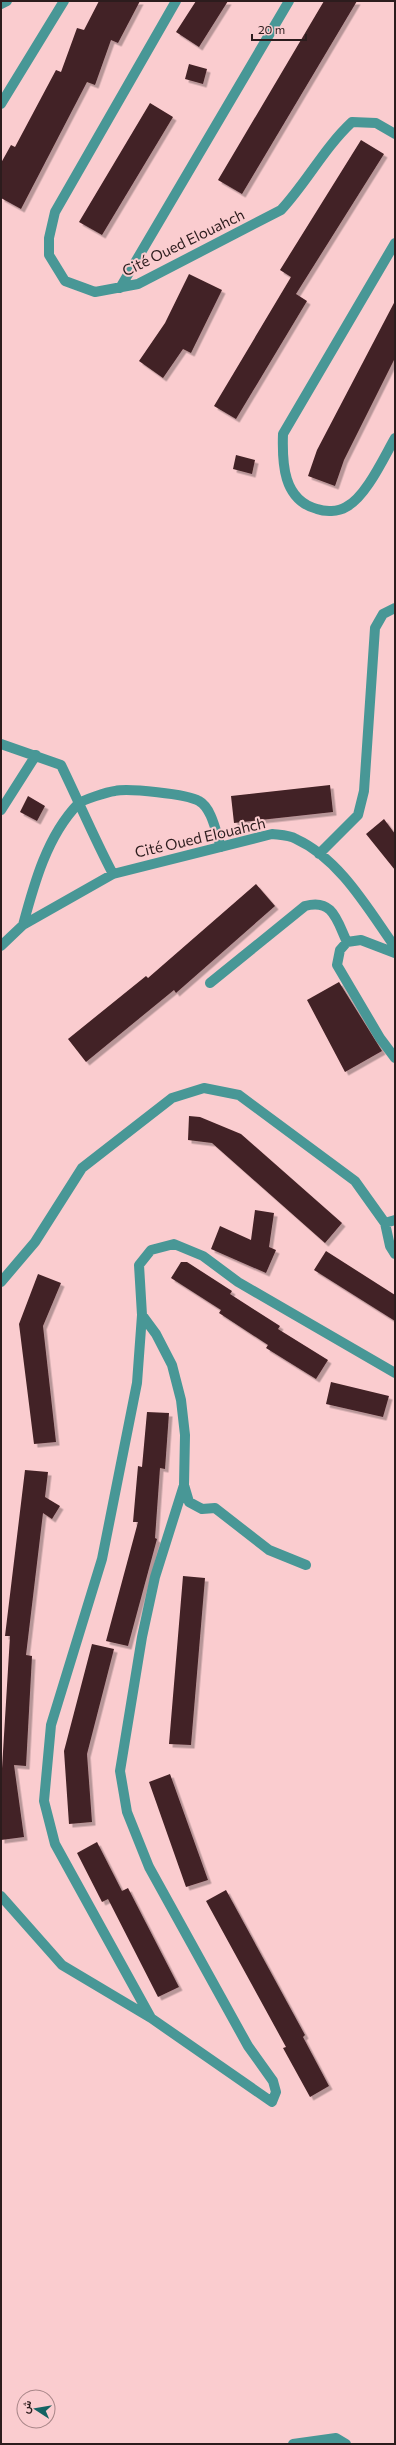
<svg xmlns="http://www.w3.org/2000/svg" width="396" height="2445" viewBox="0 0 396 2445" font-family="Commissioner,Vazirmatn,sans-serif">
<style>
.building{fill:#432125;filter:url(#shadow)}
.lines{fill:none;stroke-linecap:round;stroke-linejoin:round}
.minor{stroke:#489796;stroke-width:10}
.labels{text-anchor:middle;dominant-baseline:central;stroke-width:4;stroke-linejoin:round;paint-order:stroke}
.street-label{font-size:15px;fill:#2c1c1d;stroke:#facccf}
</style>
<defs>
<filter id="shadow"><feDropShadow dx="3.5" dy="3.5" stdDeviation="0" flood-color="#0004"/></filter>
</defs>
<rect width="100%" height="100%" fill="#facccf"/>
<path class="building" d="M 99,1 L 140,1 L 118,43 L 111,40 L 95,85 L 87,82 L 21,209 L 1,198 L 1,163 L 11,145 L 15,147 L 56,70 L 61,72 L 77,28 L 84,30 Z
M 196,1 L 228,1 L 199,47 L 176,32 Z
M 324,1 L 357,1 L 242,194 L 218,180 Z
M 189,64 L 207,69 L 203,84 L 185,79 Z
M 150,103 L 173,117 L 102,235 L 79,222 Z
M 361,140 L 384,154 L 296,294 L 307,301 L 236,419 L 214,406 L 291,277 L 280,270 Z
M 189,274 L 222,290 L 191,353 L 183,349 L 163,378 L 139,361 L 165,323 Z
M 395,301 L 395,358 L 344,460 L 335,486 L 308,476 L 317,450 Z
M 236,455 L 255,460 L 252,474 L 233,469 Z
M 330,785 L 333,812 L 234,823 L 231,796 Z
M 28,796 L 45,806 L 37,821 L 20,812 Z
M 384,819 L 395,834 L 395,870 L 366,834 Z
M 256,884 L 275,906 L 176,993 L 174,990 L 86,1062 L 68,1039 L 146,976 L 148,978 Z
M 339,982 L 382,1051 L 345,1072 L 307,1000 Z
M 189,1116 L 200,1117 L 241,1134 L 342,1223 L 325,1243 L 212,1143 L 188,1140 Z
M 255,1210 L 274,1213 L 269,1247 L 276,1250 L 266,1273 L 211,1249 L 220,1226 L 251,1240 Z
M 326,1251 L 395,1295 L 395,1321 L 314,1270 Z
M 181,1262 L 187,1262 L 232,1291 L 230,1294 L 280,1326 L 278,1329 L 328,1360 L 316,1379 L 266,1348 L 268,1345 L 219,1313 L 221,1310 L 171,1278 Z
M 38,1274 L 61,1283 L 43,1326 L 56,1442 L 34,1444 L 19,1324 Z
M 331,1382 L 389,1396 L 383,1417 L 326,1404 Z
M 147,1412 L 169,1413 L 165,1469 L 160,1468 L 155,1538 L 157,1539 L 128,1646 L 106,1641 L 138,1522 L 133,1522 L 138,1466 L 142,1467 Z
M 25,1470 L 48,1472 L 45,1497 L 60,1506 L 52,1519 L 43,1513 L 26,1655 L 32,1656 L 26,1766 L 14,1765 L 24,1837 L 1,1840 L 1,1785 L 10,1636 L 5,1636 Z
M 183,1576 L 205,1578 L 191,1745 L 169,1744 Z
M 92,1644 L 114,1649 L 87,1754 L 92,1822 L 69,1824 L 64,1751 Z
M 170,1774 L 208,1880 L 186,1887 L 149,1782 Z
M 97,1842 L 122,1891 L 128,1888 L 179,1987 L 158,1997 L 108,1899 L 102,1902 L 77,1853 Z
M 226,1890 L 305,2035 L 303,2037 L 329,2086 L 310,2097 L 283,2048 L 286,2047 L 206,1901 Z"/>
<g class="lines">
<path class="minor" d="M 176,1 L 55,212 L 49,238 L 49,255 L 65,281 L 95,292 L 138,284 L 281,210 C 307,182 324,148 352,122 L 376,123 L 395,134
M 1,4 L 7,1
M 1,104 L 64,1
M 395,243 L 283,434 C 282,463 283,500 317,509 C 325,512 338,512 346,507 C 366,497 384,457 395,438
M 120,288 L 289,1
M 1,744 L 61,765 C 79,802 94,838 113,874
M 1,810 L 36,755
M 319,854 L 358,815 L 364,791 L 375,628 L 383,614 L 395,608
M 23,925 C 34,884 47,836 78,804 C 82,800 107,792 115,791 C 128,788 187,794 199,801 C 212,808 216,833 221,847
M 1,946 L 23,925 L 113,874 L 272,834 C 279,835 289,835 296,839 C 340,859 368,909 395,947
M 395,953 L 361,940 L 347,942 L 340,950 L 337,965 L 380,1038 L 395,1058
M 210,983 L 305,906 C 333,898 337,921 347,942
M 385,1223 L 390,1246 L 395,1254
M 1,1282 L 35,1242 L 82,1168 L 172,1098 L 204,1088 L 239,1095 L 355,1181 L 385,1223 L 395,1220
M 184,1485 L 189,1502 L 202,1509 L 215,1508 L 269,1550 L 306,1565
M 1,1896 L 62,1965 L 151,2018 L 272,2102 L 276,2092 L 273,2081 L 248,2046 L 149,1867 L 127,1812 L 120,1771 L 142,1637 L 155,1577 L 184,1485 L 185,1435 L 181,1400 L 172,1365 L 156,1334 L 142,1315
M 151,2018 L 55,1844 L 44,1801 L 51,1725 L 102,1559 L 137,1383 L 142,1315 L 139,1265 L 151,1250 L 174,1244 L 203,1256 L 238,1282 L 395,1373
M 293,2444 L 336,2438 L 346,2444"/>
</g>
<g class="labels">
<g class="street-label">
<text transform="translate(183 242) rotate(-26)">Cité Oued Elouahch</text>
<text transform="translate(200 837) rotate(-13)">Cité Oued Elouahch</text>
</g>
</g>
<rect width="396" height="2445" fill="none" stroke="#2c1c1d" stroke-width="4"/>
<g transform="translate(36 2409) rotate(282)"><circle r="19" fill="#facccf" stroke="#a88688"/>
<path d="M0-3L7 15L0 10L-7 15Z" fill="#146363"/>
<text y="-6" font-size="11" font-weight="bold" text-anchor="middle" fill="#2c1c1d">ش</text>
</g>
<path d="M252 34v6h54v-6" fill="none" stroke="#2c1c1d" stroke-width="2"/>
<text x="258" y="34" font-size="12" fill="#2c1c1d" stroke="#facccf" stroke-width="3" paint-order="stroke">20 m</text>
</svg>
